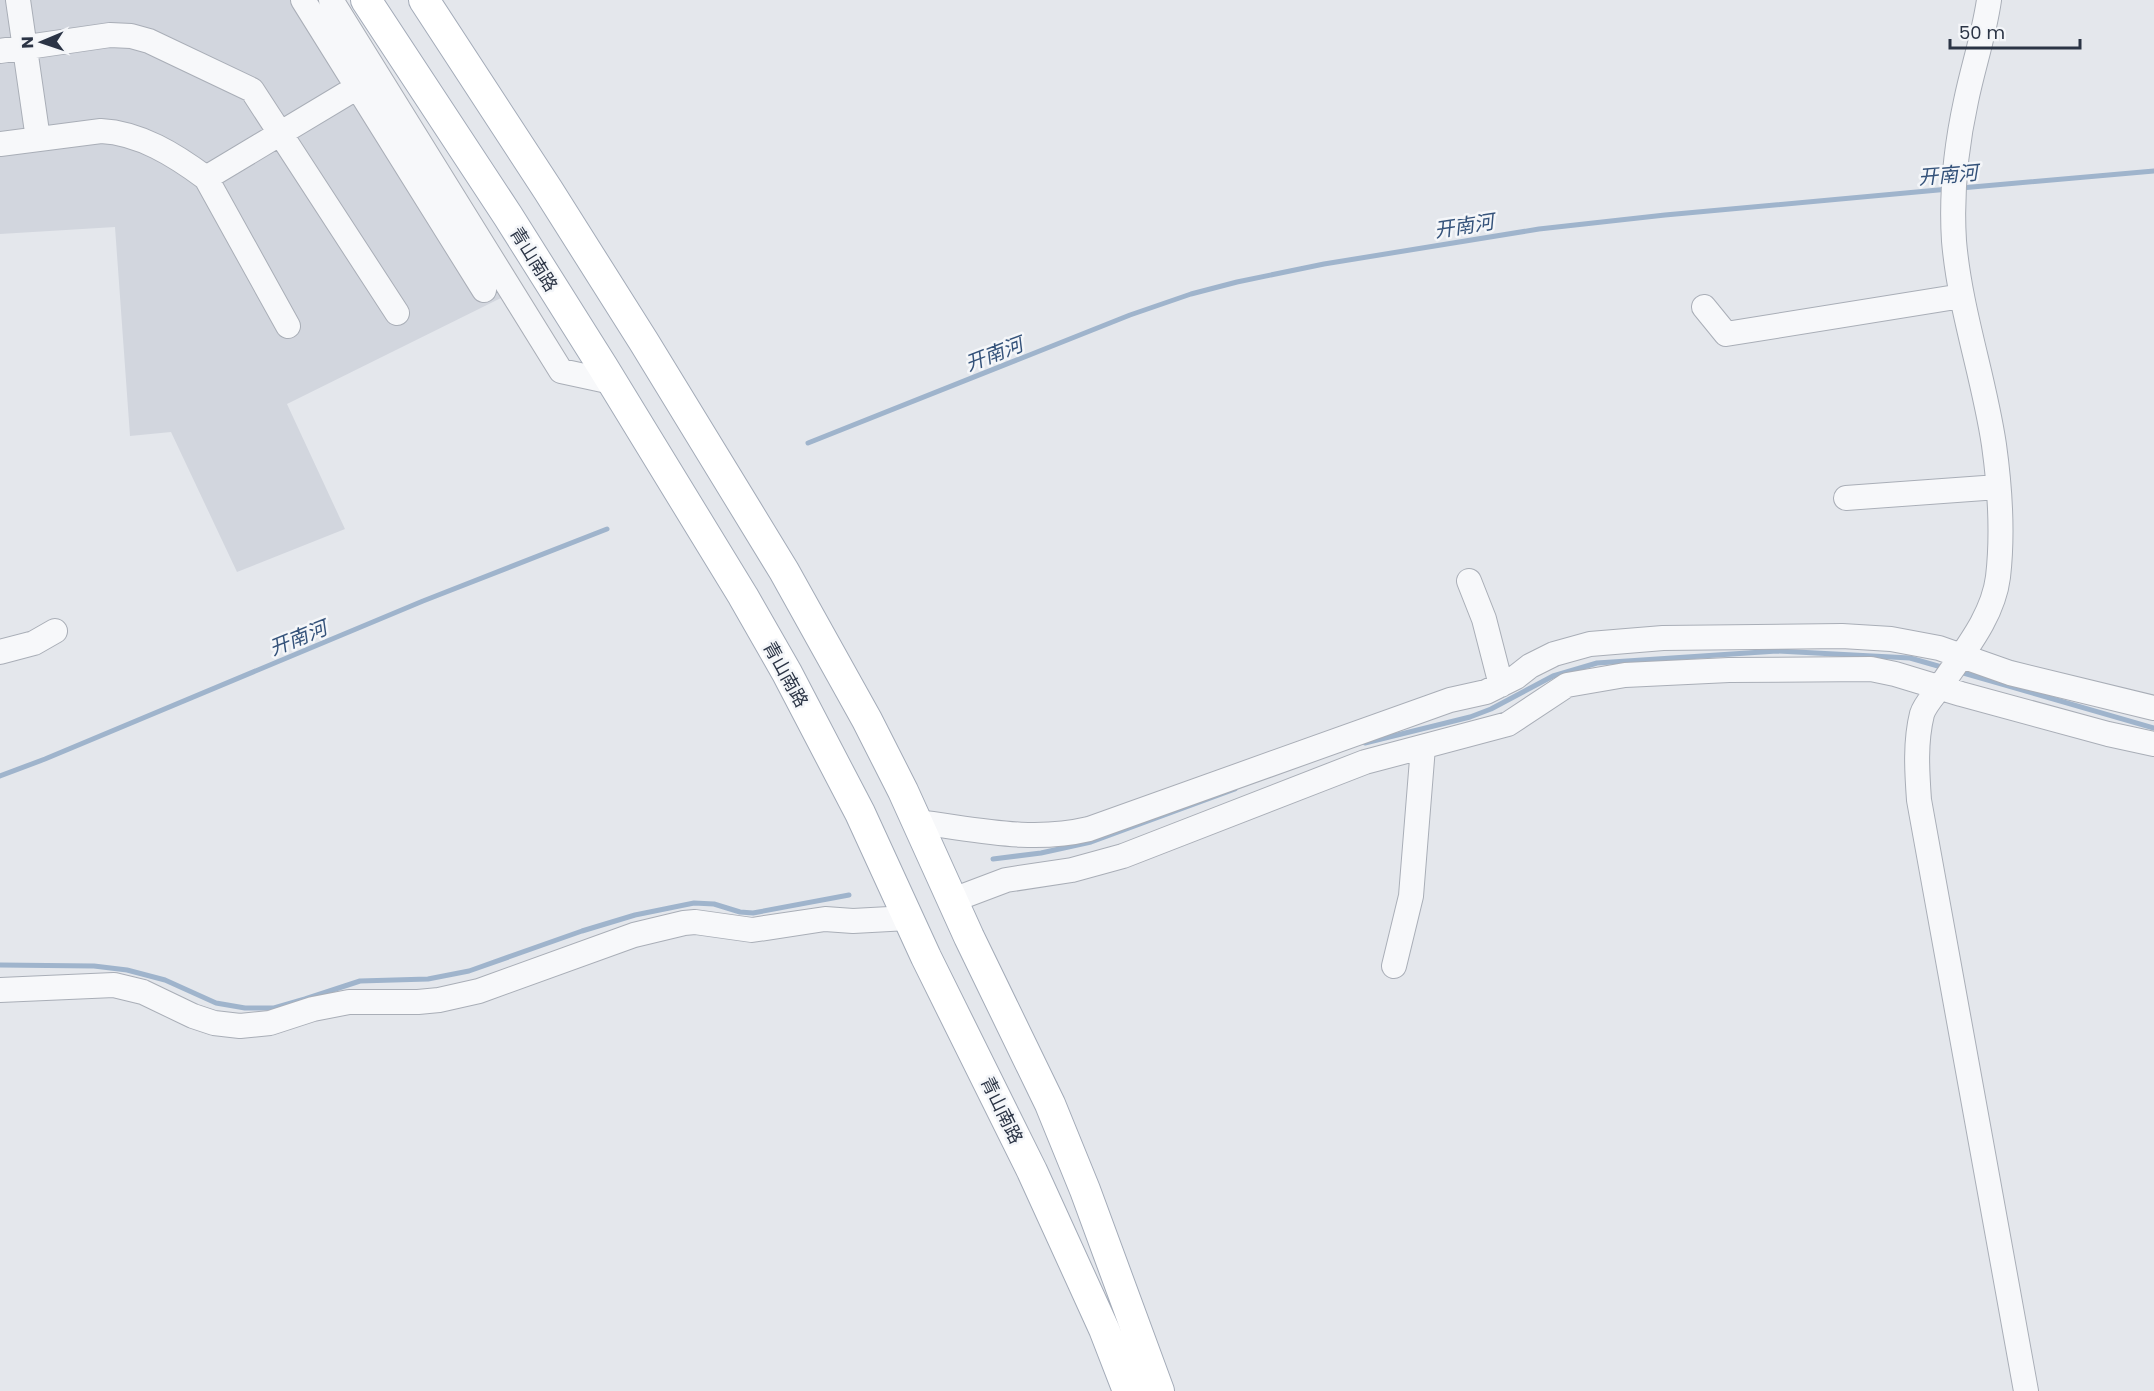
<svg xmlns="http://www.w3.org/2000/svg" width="2154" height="1391" viewBox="0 0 2154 1391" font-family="Poppins,'Noto Sans SC',sans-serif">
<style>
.built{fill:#d2d6de}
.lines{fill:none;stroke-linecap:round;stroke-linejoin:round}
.stream{stroke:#9fb4cc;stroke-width:5}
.minor-casing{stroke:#a9aeb7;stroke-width:26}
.major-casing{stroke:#a3abb8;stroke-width:32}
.minor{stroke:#f7f8fa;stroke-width:24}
.major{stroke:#fff;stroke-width:30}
.labels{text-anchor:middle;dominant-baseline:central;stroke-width:5;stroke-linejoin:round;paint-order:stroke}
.street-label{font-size:18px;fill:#2b3445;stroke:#f4f6f9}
.water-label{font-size:20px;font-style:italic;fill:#34527a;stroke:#f4f6f9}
</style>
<rect width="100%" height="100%" fill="#e4e7ec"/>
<path class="built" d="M 0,0 L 323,0 L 501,298 L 287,404 L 345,529 L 237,572 L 171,432 L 130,436 L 115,227 L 0,234 Z"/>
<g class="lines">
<path class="stream" d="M 1961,188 L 2154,171
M 808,443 L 1130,315 L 1191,294 L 1237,282 L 1324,264 L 1539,229 L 1665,215 L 1949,189
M 1960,672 L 2154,728
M 1365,743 L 1470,717 L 1491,709 L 1553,676 L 1597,663 L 1777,651 L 1910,658 L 1945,668
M 0,776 L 45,759 L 423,601 L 607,529
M 993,859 L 1041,853 L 1091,842 L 1235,789
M 0,965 L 94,966 L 127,970 L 165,980 L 216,1003 L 245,1008 L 274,1008 L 305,999 L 360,981 L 428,979 L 469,971 L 582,931 L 635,915 L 694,903 L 714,904 L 740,912 L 753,913 L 849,895"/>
<defs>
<path id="minor" d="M 18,0 L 38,139
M 303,0 L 484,290
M 331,0 L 561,371 L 612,382
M 1989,0 C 1984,35 1973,67 1966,101 C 1956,147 1951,194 1954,241 C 1960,311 1984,377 1994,445 C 2000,488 2003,534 1998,577 C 1993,617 1964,651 1942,684 C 1936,693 1925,704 1922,714 C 1915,742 1917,772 1919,800 L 2026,1391
M 0,51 L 110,35 L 131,36 L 149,41 L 252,90 L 397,313
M 0,144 L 101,131 C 140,133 175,155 206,178 L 288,326
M 206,178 L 371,79
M 1704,307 L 1726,334 L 1962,296
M 1846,498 L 1998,487
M 1469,581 L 1484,619 L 1501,685
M 0,652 L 34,643 L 55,631
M 917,822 C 976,829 1030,843 1089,829 L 1450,700 L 1486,692 L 1516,677 L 1530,666 L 1554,654 L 1590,644 L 1663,638 L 1842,636 L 1891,639 L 1939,648 L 2010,673 L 2154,708
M 953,900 L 1006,880 L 1072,870 L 1123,856 L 1365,762 L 1508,724 L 1567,685 L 1625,675 L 1729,670 L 1871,669 L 1895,674 L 1961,694 L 2108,734 L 2154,744
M 1394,966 L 1411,896 L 1423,747
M 0,990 L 114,985 L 143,992 L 193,1016 L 214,1023 L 240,1026 L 270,1023 L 313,1009 L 349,1002 L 418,1002 L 439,1000 L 479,991 L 634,935 L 684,923 L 695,922 L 752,930 L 825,919 L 853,921 L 908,918"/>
<path id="major" d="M 366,0 L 508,216 L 603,367 L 743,596 L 787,673 L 860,813 L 926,957 L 1032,1171 L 1104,1329 L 1128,1391
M 424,0 L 548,190 L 644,342 L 784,571 L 867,720 L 903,791 L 969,937 L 1050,1104 L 1085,1190 L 1159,1391"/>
</defs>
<use href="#minor" class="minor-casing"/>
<use href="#major" class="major-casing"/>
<use href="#minor" class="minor"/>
<use href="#major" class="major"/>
</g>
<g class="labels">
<g class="street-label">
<text transform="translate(534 259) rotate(58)">青山南路</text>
<text transform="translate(786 674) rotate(61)">青山南路</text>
<text transform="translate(1002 1110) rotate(64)">青山南路</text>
</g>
<g class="water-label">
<text transform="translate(1948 175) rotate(-5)">开南河</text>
<text transform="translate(1464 226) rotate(-9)">开南河</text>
<text transform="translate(994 354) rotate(-21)">开南河</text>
<text transform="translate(298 638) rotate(-22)">开南河</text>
</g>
</g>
<g transform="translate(42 42) rotate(268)" stroke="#f4f6f9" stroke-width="4.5" paint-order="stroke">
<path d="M0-4.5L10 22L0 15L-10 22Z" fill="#2b3445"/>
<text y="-9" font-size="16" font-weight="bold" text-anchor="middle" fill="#2b3445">N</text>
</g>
<path d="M1950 39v9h130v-9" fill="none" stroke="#2b3445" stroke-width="3"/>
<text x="1959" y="39" font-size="18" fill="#2b3445" stroke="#f4f6f9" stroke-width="4.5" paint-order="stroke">50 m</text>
</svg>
